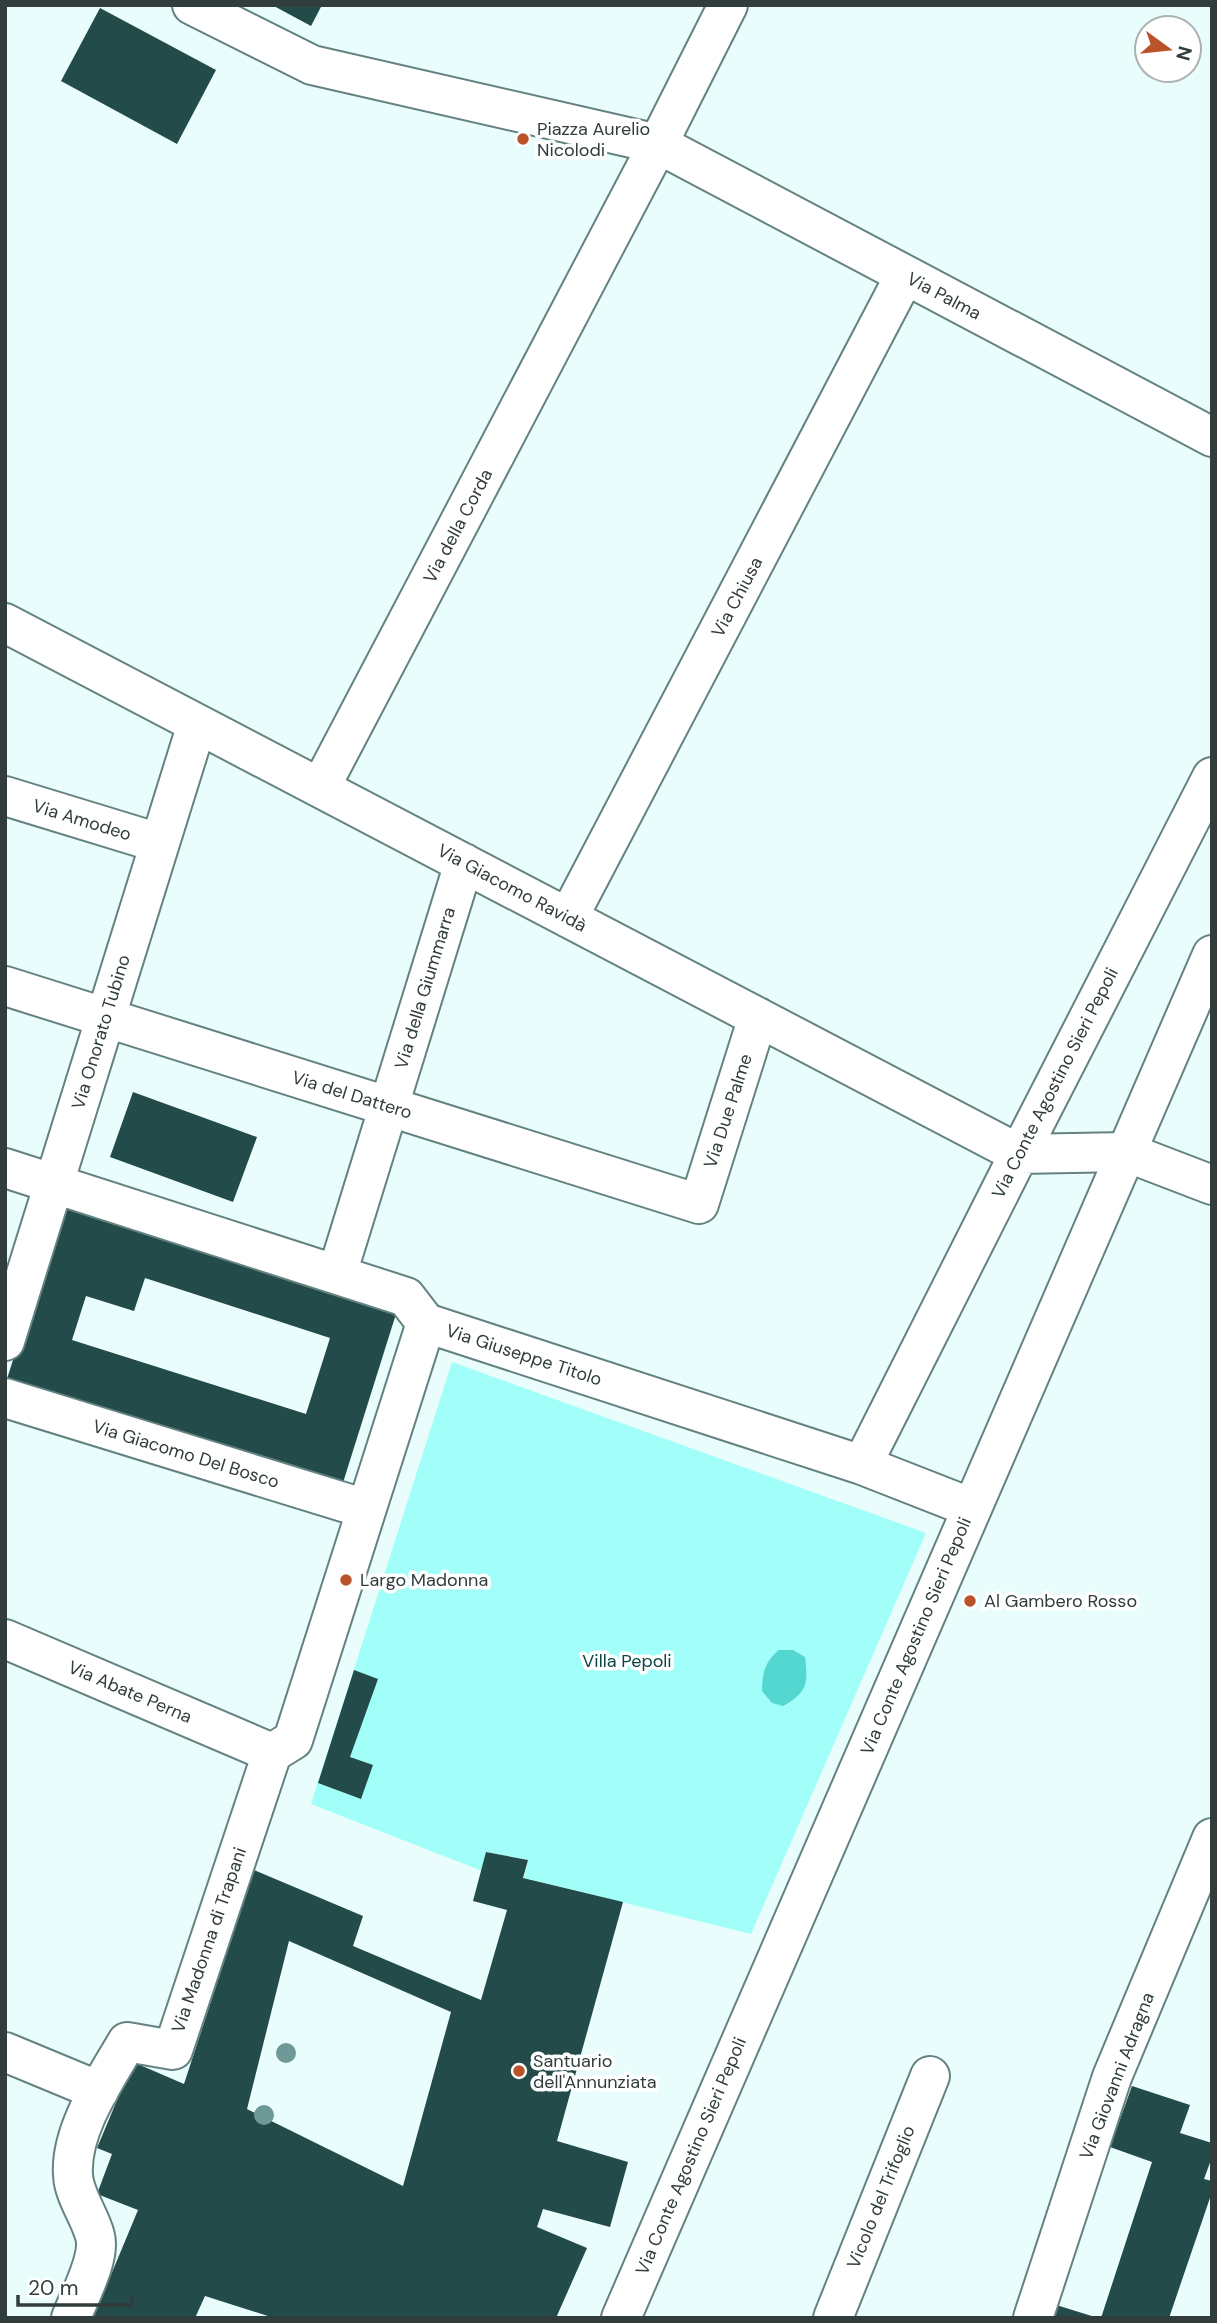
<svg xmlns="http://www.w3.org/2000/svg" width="1217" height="2323" viewBox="0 0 1217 2323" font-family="'DM Sans',sans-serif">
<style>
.green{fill:#a1fef8}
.water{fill:#54d7d1}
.building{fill:#234b49;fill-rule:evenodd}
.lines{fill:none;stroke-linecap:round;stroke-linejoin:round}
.minor-casing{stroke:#638280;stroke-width:42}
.secondary-casing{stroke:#638280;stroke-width:42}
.minor{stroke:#fff;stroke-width:38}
.secondary{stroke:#fff;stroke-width:38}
.tree{fill:#6e9997}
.poi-dot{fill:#ba532a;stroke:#fff;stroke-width:2.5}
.labels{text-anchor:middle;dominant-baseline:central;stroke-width:7;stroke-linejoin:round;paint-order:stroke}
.poi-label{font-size:18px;fill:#303d3c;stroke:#fff;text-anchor:start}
.street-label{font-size:18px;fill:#303d3c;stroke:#fff}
.park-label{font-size:18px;fill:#0a4644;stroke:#fff}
</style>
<rect width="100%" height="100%" fill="#e9fefc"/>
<path class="green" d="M 452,1362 L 926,1533 L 751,1934 L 524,1878 L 528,1860 L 487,1852 L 482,1871 L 311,1804 Z"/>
<path class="water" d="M 779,1650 L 793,1650 L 805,1657 C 808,1683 808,1692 783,1706 L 772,1703 L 762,1691 C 762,1674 765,1661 779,1650 Z"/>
<path class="building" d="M 272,5 L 322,5 L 311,26 Z
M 100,8 L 216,70 L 177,144 L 61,81 Z
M 133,1092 L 257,1137 L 233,1202 L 110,1157 Z
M 62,1207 L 396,1314 L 341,1489 L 6,1382 ZM 145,1278 L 330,1338 L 306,1414 L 72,1340 L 86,1296 L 134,1311 Z
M 354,1670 L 378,1679 L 350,1757 L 373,1765 L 361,1799 L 318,1783 Z
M 486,1852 L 528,1860 L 523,1878 L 623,1902 L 557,2141 L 628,2162 L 610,2227 L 543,2209 L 537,2227 L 587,2248 L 556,2318 L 274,2318 L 205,2296 L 195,2318 L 93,2318 L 138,2210 L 97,2194 L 112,2154 L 97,2148 L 133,2062 L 184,2084 L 254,1870 L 363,1916 L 353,1946 L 481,2000 L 507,1910 L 473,1901 ZM 289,1941 L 451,2012 L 403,2186 L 247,2109 Z
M 1132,2086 L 1190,2105 L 1180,2133 L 1212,2143 L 1212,2157 L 1204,2179 L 1212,2181 L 1212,2192 L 1169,2318 L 1101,2318 L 1152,2162 L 1110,2147 Z
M 1053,2304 L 1095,2317 L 1095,2318 L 1049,2318 Z"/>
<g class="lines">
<defs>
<path id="minor" d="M 192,5 L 312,65 L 658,144 L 1212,437
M 5,623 L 1019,1154 L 1126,1152 L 1212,1185
M 320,788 L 658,144 L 728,5
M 5,796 L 159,843
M 568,918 L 905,275
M 5,986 L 699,1204 L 758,1017
M 5,1168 L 406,1297 L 426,1323 L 862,1465 L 972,1508
M 337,1274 L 464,863
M 5,1341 L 197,724
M 5,1398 L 366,1509
M 862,1465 L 1019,1154 L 1212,777
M 5,1639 L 272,1753 L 293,1740 L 426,1323
M 5,2052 L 99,2091
M 71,2318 C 79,2297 101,2258 95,2236 C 90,2216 74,2196 73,2175 C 70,2130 105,2080 127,2042 L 173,2050 L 272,1753
M 833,2318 L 930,2076
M 1033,2318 L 1112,2077 L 1212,1838"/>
<path id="secondary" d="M 621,2318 L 1212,955"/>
</defs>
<use href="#minor" class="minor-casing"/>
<use href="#secondary" class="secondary-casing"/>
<use href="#minor" class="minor"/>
<use href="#secondary" class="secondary"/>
</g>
<g class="tree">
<circle cx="286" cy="2053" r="10"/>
<circle cx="264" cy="2115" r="10"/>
</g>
<g class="poi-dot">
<circle cx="523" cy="139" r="7"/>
<circle cx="346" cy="1580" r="7"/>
<circle cx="970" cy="1601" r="7"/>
<circle cx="519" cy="2071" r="7"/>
</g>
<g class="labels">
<g class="poi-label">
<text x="537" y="129">Piazza Aurelio<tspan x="537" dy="21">Nicolodi</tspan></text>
<text x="360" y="1580">Largo Madonna</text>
<text x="984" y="1601">Al Gambero Rosso</text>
<text x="533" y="2061">Santuario<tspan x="533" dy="21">dell'Annunziata</tspan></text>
</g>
<g class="street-label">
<text transform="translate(944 296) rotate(28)">Via Palma</text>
<text transform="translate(458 526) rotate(-62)">Via della Corda</text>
<text transform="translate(737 597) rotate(-62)">Via Chiusa</text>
<text transform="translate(82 820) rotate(17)">Via Amodeo</text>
<text transform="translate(512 888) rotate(28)">Via Giacomo Ravidà</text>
<text transform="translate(425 988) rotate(-73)">Via della Giummarra</text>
<text transform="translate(101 1032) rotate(-73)">Via Onorato Tubino</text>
<text transform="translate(1055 1083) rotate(-63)">Via Conte Agostino Sieri Pepoli</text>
<text transform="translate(352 1095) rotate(17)">Via del Dattero</text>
<text transform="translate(728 1111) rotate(-72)">Via Due Palme</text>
<text transform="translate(524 1355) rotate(18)">Via Giuseppe Titolo</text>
<text transform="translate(186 1454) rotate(17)">Via Giacomo Del Bosco</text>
<text transform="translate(916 1636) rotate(-67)">Via Conte Agostino Sieri Pepoli</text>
<text transform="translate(130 1692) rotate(23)">Via Abate Perna</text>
<text transform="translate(209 1940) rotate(-71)">Via Madonna di Trapani</text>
<text transform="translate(1117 2076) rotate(-69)">Via Giovanni Adragna</text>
<text transform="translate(691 2156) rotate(-67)">Via Conte Agostino Sieri Pepoli</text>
<text transform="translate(881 2197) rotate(-68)">Vicolo del Trifoglio</text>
</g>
<g class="park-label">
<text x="627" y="1661">Villa Pepoli</text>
</g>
</g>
<rect width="1217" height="2323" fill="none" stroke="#303d3c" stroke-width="14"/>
<g transform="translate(1168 49) rotate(105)"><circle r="33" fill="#ffffff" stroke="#acb1b1" stroke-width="2"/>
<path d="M0-5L12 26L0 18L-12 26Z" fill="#ba532a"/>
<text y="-10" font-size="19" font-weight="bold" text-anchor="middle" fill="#303d3c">N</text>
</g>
<path d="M18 2295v10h114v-10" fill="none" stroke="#303d3c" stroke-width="3.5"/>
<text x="28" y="2295" font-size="21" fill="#303d3c" stroke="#ffffff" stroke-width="5" paint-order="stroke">20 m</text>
</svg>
